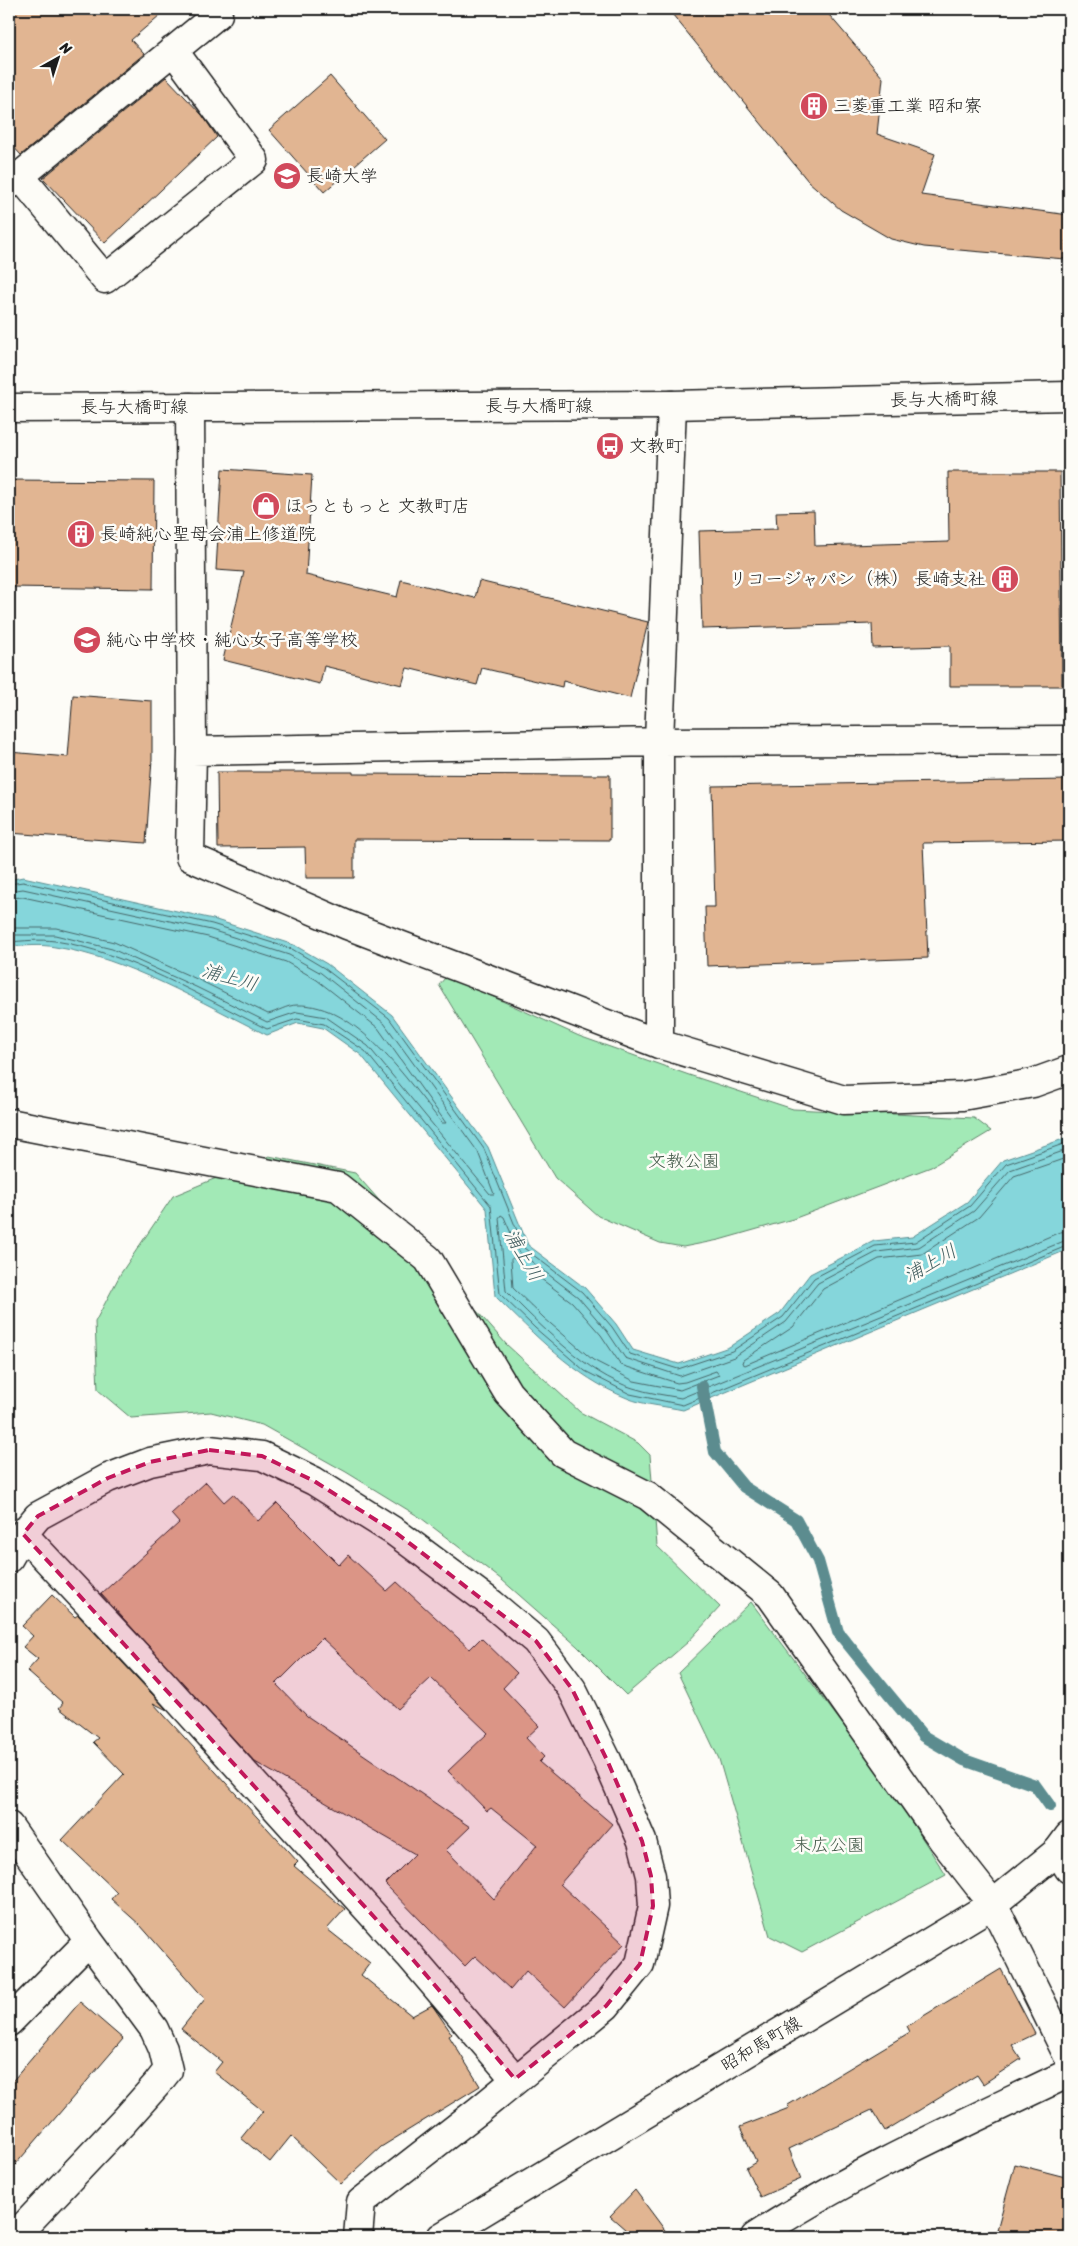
<svg xmlns="http://www.w3.org/2000/svg" width="1078" height="2246" viewBox="0 0 1078 2246" font-family="Sriracha,'Klee One',sans-serif">
<style>
.green{fill:#a2e9b6;stroke:#5f8269}
.water{fill:#85d6db;stroke:#5b8c8f}
.lines{fill:none;stroke-linecap:round;stroke-linejoin:round}
.shore{stroke:#466668;stroke-width:1}
.stream{stroke:#5b8c8f;stroke-width:12}
.building{fill:#e1b592;stroke:#1c1c1c;fill-rule:evenodd}
.minor-casing{stroke:#1c1c1c;stroke-width:31}
.major-casing{stroke:#1c1c1c;stroke-width:31}
.minor{stroke:#fdfcf7;stroke-width:28}
.major{stroke:#fdfcf7;stroke-width:28}
.marked{fill:#c2185b;fill-opacity:0.2;stroke:#c2185b;stroke-width:4;stroke-dasharray:10 6;stroke-linejoin:round}
.labels{text-anchor:middle;dominant-baseline:central;stroke-width:5;stroke-linejoin:round;paint-order:stroke}
.poi-label{font-size:18px;fill:#1c1c1c;stroke:#fdfcf7;text-anchor:start}
.street-label{font-size:18px;fill:#1c1c1c;stroke:#fdfcf7}
.park-label{font-size:18px;fill:#445a4a;stroke:#fdfcf7}
.water-label{font-size:19px;font-style:italic;fill:#415d5f;stroke:#fdfcf7}
</style>
<rect width="100%" height="100%" fill="#fdfcf7"/>
<filter id="ink" filterUnits="userSpaceOnUse"><feTurbulence type="fractalNoise" baseFrequency=".02" numOctaves="2"/><feDisplacementMap in="SourceGraphic" scale="10" xChannelSelector="R" yChannelSelector="G"/><feConvolveMatrix kernelMatrix="1 2 1 2 8 2 1 2 1" color-interpolation-filters="sRGB"/></filter>
<g filter="url(#ink)">
<path class="green" d="M 445,978 L 467,985 L 579,1036 L 689,1075 L 793,1109 L 974,1118 L 991,1131 L 931,1167 L 793,1219 L 719,1240 L 683,1247 L 660,1243 L 598,1216 L 555,1178 L 439,985 Z
M 269,1156 L 355,1173 L 506,1344 L 580,1412 L 638,1443 L 650,1455 L 657,1546 L 720,1607 L 688,1642 L 626,1695 L 577,1646 L 502,1580 L 421,1518 L 346,1472 L 262,1425 L 211,1412 L 131,1418 L 98,1390 L 95,1322 L 121,1273 L 173,1196 Z
M 751,1602 L 886,1782 L 946,1875 L 802,1952 L 770,1936 L 719,1759 L 678,1673 Z"/>
<path class="water" d="M 23,877 L 213,919 L 294,945 L 327,964 L 392,1015 L 488,1147 L 528,1245 L 585,1288 L 616,1324 L 633,1350 L 679,1364 L 729,1347 L 780,1313 L 810,1274 L 874,1241 L 912,1237 L 967,1202 L 1003,1160 L 1069,1137 L 1069,1249 L 683,1410 C 665,1406 643,1405 627,1398 C 574,1377 534,1334 495,1296 L 487,1209 L 361,1055 L 323,1028 L 298,1023 L 267,1035 C 202,1003 127,958 55,947 C 41,944 23,946 9,947 L 9,880 Z"/>
<g class="lines">
<path class="shore" d="M 9,884 L 23,882 L 212,924 L 292,949 L 324,968 L 389,1018 L 484,1149 L 524,1248 L 582,1292 L 612,1327 L 630,1354 L 678,1369 L 732,1351 L 783,1317 L 814,1278 L 875,1246 L 915,1242 L 970,1206 L 1006,1164 L 1069,1142
M 9,891 L 23,889 L 211,930 L 289,955 L 321,973 L 384,1023 L 478,1152 L 494,1194 L 490,1194 L 368,1046 L 326,1017 L 297,1012 L 267,1022 L 196,987 L 112,949 L 55,935 L 9,935
M 9,898 L 23,897 L 208,937 L 286,962 L 317,980 L 378,1028 L 446,1123 L 442,1123 C 408,1082 357,1003 297,1005 C 287,1005 277,1012 268,1014 L 199,980 L 114,942 L 56,928 L 9,928
M 9,942 C 23,941 40,939 55,941 C 124,951 204,998 267,1029 L 297,1019 L 324,1024 L 365,1051 L 491,1206 L 500,1294 L 535,1328 L 585,1371 L 630,1394 L 683,1405 L 1069,1245
M 1069,1149 L 1010,1170 L 974,1211 L 919,1247 L 877,1252 L 818,1283 L 786,1322 L 734,1357 L 680,1376 L 625,1358 L 607,1331 L 578,1297 L 519,1252 L 504,1217 L 501,1215 L 499,1218 L 506,1291 C 539,1324 588,1375 633,1388 C 648,1393 665,1395 681,1398 L 1069,1239
M 1069,1157 L 1014,1176 L 979,1217 L 922,1254 L 879,1259 L 823,1289 L 793,1327 L 743,1360 L 742,1363 L 745,1365 L 1060,1232 L 1069,1231
M 513,1258 L 572,1302 L 601,1335 L 621,1365 L 677,1383 L 685,1382 L 716,1371 L 719,1375 L 680,1390 L 634,1381 L 593,1360 L 544,1318 L 513,1288 L 511,1260 Z"/>
<path class="stream" d="M 702,1386 L 715,1452 L 744,1487 L 796,1520 L 818,1561 L 838,1632 L 885,1690 L 923,1736 L 964,1760 L 1035,1785 L 1050,1806"/>
</g>
<path class="building" d="M 9,9 L 167,9 L 131,40 L 144,54 L 21,155 L 9,142 Z
M 668,9 L 824,9 L 883,78 L 877,134 L 935,154 L 921,195 L 1069,215 L 1065,259 L 924,247 L 891,239 L 841,210 L 808,181 Z
M 330,76 L 385,139 L 324,192 L 269,130 Z
M 166,77 L 203,116 L 217,137 L 105,243 L 43,178 Z
M 222,469 L 312,475 L 306,575 L 397,597 L 401,580 L 475,598 L 479,581 L 648,622 L 630,698 L 563,681 L 562,687 L 482,668 L 477,685 L 407,668 L 402,685 L 324,666 L 320,684 L 223,660 L 244,572 L 216,570 Z
M 948,472 L 1060,472 L 1062,686 L 950,686 L 950,646 L 873,648 L 872,624 L 702,629 L 699,531 L 777,529 L 776,512 L 814,511 L 815,546 L 949,542 Z
M 9,480 L 154,481 L 153,589 L 9,587 Z
M 73,695 L 152,701 L 152,759 L 146,843 L 9,833 L 9,752 L 68,757 Z
M 217,772 L 353,772 L 353,774 L 610,775 L 610,840 L 354,839 L 354,878 L 306,878 L 305,847 L 218,848 Z
M 1069,780 L 1069,841 L 923,843 L 928,958 L 707,966 L 705,907 L 715,907 L 712,786 Z
M 206,1482 L 224,1502 L 233,1494 L 258,1521 L 277,1503 L 339,1565 L 348,1555 L 387,1591 L 397,1582 L 470,1649 L 481,1638 L 517,1673 L 503,1688 L 539,1726 L 526,1738 L 544,1757 L 539,1762 L 612,1824 L 560,1884 L 624,1944 L 565,2007 L 526,1971 L 511,1989 L 475,1956 L 465,1966 L 385,1884 L 415,1854 L 255,1762 L 101,1594 L 179,1523 L 171,1514 ZM 322,1638 L 398,1709 L 431,1678 L 488,1733 L 448,1771 L 487,1811 L 491,1808 L 537,1845 L 494,1899 L 446,1850 L 470,1827 L 307,1716 L 276,1684 Z
M 52,1595 L 75,1617 L 78,1615 L 167,1710 L 153,1703 L 298,1862 L 294,1866 L 345,1909 L 327,1929 L 370,1963 L 361,1975 L 412,2016 L 432,2005 L 452,2034 L 449,2036 L 480,2086 L 381,2147 L 341,2184 L 291,2136 L 270,2162 L 241,2138 L 263,2111 L 214,2072 L 222,2062 L 181,2029 L 205,1999 L 140,1925 L 111,1899 L 117,1892 L 62,1840 L 124,1774 L 93,1742 L 98,1738 L 59,1708 L 63,1703 L 27,1671 L 38,1659 L 23,1647 L 33,1636 L 22,1626 Z
M 1001,1969 L 1035,2034 L 1012,2045 L 1021,2059 L 983,2084 L 977,2075 L 885,2131 L 872,2110 L 789,2149 L 801,2179 L 760,2197 L 746,2168 L 756,2162 L 740,2127 L 789,2108 L 788,2105 L 910,2032 L 907,2026 Z
M 80,2002 L 123,2039 L 9,2172 L 9,2085 Z
M 1015,2164 L 1069,2178 L 1069,2237 L 995,2237 Z
M 635,2190 L 670,2237 L 634,2237 L 610,2216 Z"/>
<g class="lines">
<defs>
<path id="minor" d="M 20,176 L 105,279 L 254,160 L 173,50
M 9,185 L 218,14
M 190,407 L 192,751 L 190,857 L 347,925 L 659,1044 L 844,1100 L 962,1096 L 1033,1083 L 1069,1070
M 192,751 L 659,742 L 1069,740
M 659,1044 L 659,742 L 672,405
M 9,1123 L 338,1187 L 428,1259 L 508,1393 L 563,1453 L 648,1496 L 770,1595 L 942,1839 L 993,1904 L 1069,2058
M 23,1534 L 161,1681 L 409,1955 L 515,2079
M 9,1558 L 23,1534 L 38,1516 L 108,1478 L 150,1462 L 209,1450 L 262,1456 L 314,1481 L 395,1532 L 492,1604 L 536,1641 L 572,1689 L 607,1760 L 642,1841 L 651,1876 L 653,1906 L 640,1964 L 606,2006 L 478,2111 L 361,2202 L 358,2237
M 9,1826 L 89,1941 L 154,2029 L 163,2049 L 168,2070 L 157,2084 L 125,2120 L 14,2237
M 1058,1851 L 1069,1869
M 9,2022 L 89,1941
M 755,2237 C 854,2172 963,2124 1069,2073"/>
<path id="major" d="M 9,408 L 672,405 L 1069,396
M 441,2237 L 993,1904 L 1058,1851 L 1069,1836"/>
</defs>
<use href="#minor" class="minor-casing"/>
<use href="#major" class="major-casing"/>
<use href="#minor" class="minor"/>
<use href="#major" class="major"/>
</g>
</g>
<path class="marked" d="M 209,1450 L 262,1456 L 314,1481 L 395,1532 L 536,1641 L 572,1689 L 607,1760 L 642,1841 L 651,1876 L 653,1906 L 640,1964 L 606,2006 L 515,2079 L 409,1955 L 23,1534 L 38,1516 L 108,1478 L 150,1462 Z"/>
<defs>
<symbol id="building-disc" viewBox="-11 -11 22 22"><circle r="9.5" fill="#d1495b" stroke="#fdfcf7"/><path d="M-4-6H4V6H1V3H-1V6H-4ZM-2.5-4.3h1.7v1.8h-1.7ZM.8-4.3h1.7v1.8H.8ZM-2.5-1h1.7V.8h-1.7ZM.8-1h1.7V.8H.8Z" fill="#fff"/></symbol>
<symbol id="university-disc" viewBox="-11 -11 22 22"><circle r="9.5" fill="#d1495b" stroke="#fdfcf7"/><path d="M0-5L7-2L0 1L-7-2ZM-4 1L0 2.5L4 1V4Q0 6-4 4Z" fill="#fff"/></symbol>
<symbol id="bus-disc" viewBox="-11 -11 22 22"><circle r="9.5" fill="#d1495b" stroke="#fdfcf7"/><path d="M-5-6H5V4H4V6H2V4H-2V6H-4V4H-5ZM-3.5-4V0h7V-4ZM-3.5 1.2v1.5H-2V1.2ZM2 1.2v1.5H3.5V1.2Z" fill="#fff"/></symbol>
<symbol id="shop-disc" viewBox="-11 -11 22 22"><circle r="9.5" fill="#d1495b" stroke="#fdfcf7"/><path d="M-5-2.5h2.3a2.7 3.5 0 0 1 5.4 0H5L5.5 6h-11ZM-1.5-2.5h3a1.5 2.3 0 0 0-3 0Z" fill="#fff"/></symbol>
</defs>
<g fill-rule="evenodd">
<use href="#building-disc" x="798" y="90" width="32" height="32"/>
<use href="#university-disc" x="271" y="160" width="32" height="32"/>
<use href="#bus-disc" x="594" y="430" width="32" height="32"/>
<use href="#shop-disc" x="250" y="490" width="32" height="32"/>
<use href="#building-disc" x="65" y="518" width="32" height="32"/>
<use href="#building-disc" x="989" y="563" width="32" height="32"/>
<use href="#university-disc" x="71" y="624" width="32" height="32"/>
</g>
<g class="labels">
<g class="poi-label">
<text x="833" y="106">三菱重工業 昭和寮</text>
<text x="306" y="176">長崎大学</text>
<text x="629" y="446">文教町</text>
<text x="285" y="506">ほっともっと 文教町店</text>
<text x="100" y="534">長崎純心聖母会浦上修道院</text>
<text x="986" y="579" text-anchor="end">リコージャパン（株） 長崎支社</text>
<text x="106" y="640">純心中学校・純心女子高等学校</text>
</g>
<g class="street-label">
<text transform="translate(944 399) rotate(-1)">長与大橋町線</text>
<text x="539" y="406">長与大橋町線</text>
<text x="134" y="407">長与大橋町線</text>
<text transform="translate(761 2044) rotate(-31)">昭和馬町線</text>
</g>
<g class="park-label">
<text x="684" y="1161">文教公園</text>
<text x="829" y="1845">末広公園</text>
</g>
<g class="water-label">
<text transform="translate(230 977) rotate(16)">浦上川</text>
<text transform="translate(524 1255) rotate(60)">浦上川</text>
<text transform="translate(930 1263) rotate(-29)">浦上川</text>
</g>
</g>
<rect width="1078" height="2246" fill="none" stroke="#fdfcf7" stroke-width="30"/>
<rect x="15" y="15" width="1048" height="2216" fill="none" stroke="#1c1c1c" stroke-width="2" filter="url(#ink)"/>
<g transform="translate(58 58) rotate(39)" stroke="#fdfcf7" stroke-width="4" paint-order="stroke">
<path d="M0-4L9 19L0 12L-9 19Z" fill="#1c1c1c"/>
<text y="-8" font-size="14" font-weight="bold" text-anchor="middle" fill="#1c1c1c">N</text>
</g>
</svg>
